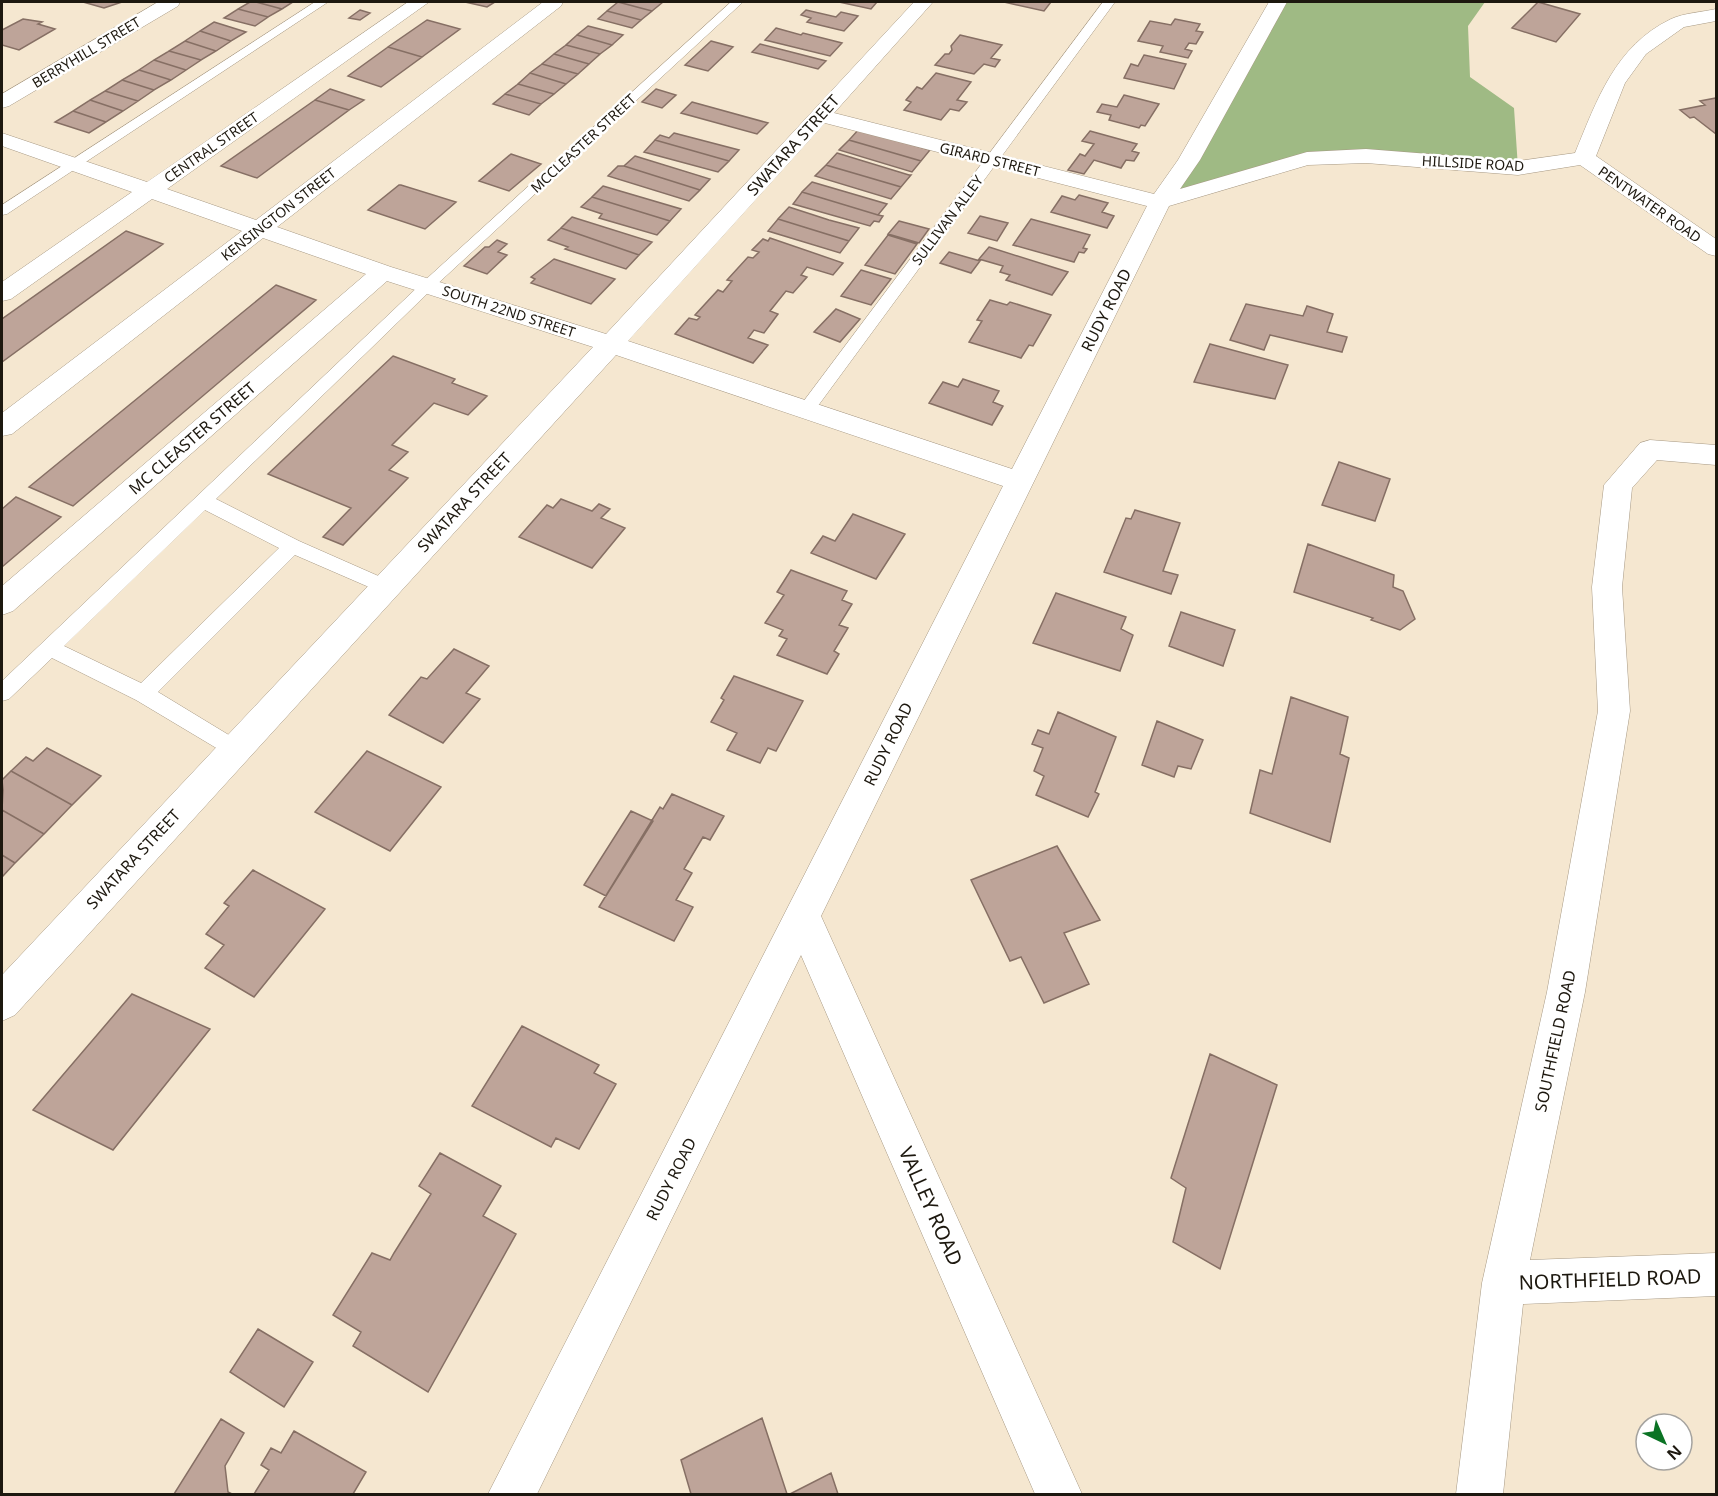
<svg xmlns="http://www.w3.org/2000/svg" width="1718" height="1496" viewBox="0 0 1718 1496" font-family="'Noto Sans',sans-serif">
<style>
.forest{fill:#9fba84}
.building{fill:#bea499;stroke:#866f64;stroke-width:1.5}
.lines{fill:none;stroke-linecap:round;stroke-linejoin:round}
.lane-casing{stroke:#a79984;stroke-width:1}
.street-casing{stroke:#a79984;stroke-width:1}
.lane{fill:#fff;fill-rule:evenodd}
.street{fill:#fff;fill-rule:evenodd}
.labels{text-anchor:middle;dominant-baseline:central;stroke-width:5;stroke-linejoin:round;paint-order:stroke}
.far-street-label{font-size:14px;fill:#1d180f;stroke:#fff}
.street-label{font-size:16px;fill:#1d180f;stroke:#fff}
.near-street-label{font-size:20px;fill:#1d180f;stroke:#fff}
</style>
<rect width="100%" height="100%" fill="#f5e7d0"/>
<path class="forest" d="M 1278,2 L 1485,2 L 1468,26 L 1470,77 L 1514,108 L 1518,168 L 1307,159 L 1160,202 L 1189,160 Z"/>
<path class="building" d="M 83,2 L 122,2 L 104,8 Z
M 250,2 L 256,2 L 282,9 L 268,17 L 238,9 Z
M 256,2 L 293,2 L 282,9 Z
M 465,2 L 495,2 L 487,7 Z
M 618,2 L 663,2 L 652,11 Z
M 618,2 L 652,11 L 641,20 L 607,11 Z
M 839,2 L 877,2 L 871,9 Z
M 1004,2 L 1051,2 L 1044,11 Z
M 1538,2 L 1580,14 L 1556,42 L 1512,28 Z
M 238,9 L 268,17 L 255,26 L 224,18 Z
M 360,10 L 370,13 L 360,20 L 349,18 Z
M 806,10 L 836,17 L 841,12 L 858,16 L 844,31 L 807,22 L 811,18 L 801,15 Z
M 607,11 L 641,20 L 632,28 L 598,19 Z
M 23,19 L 42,22 L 38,24 L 55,29 L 19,50 L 2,45 L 2,30 Z
M 1175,19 L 1200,24 L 1196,31 L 1203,32 L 1196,44 L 1189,43 L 1185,49 L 1192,51 L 1188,58 L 1160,52 L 1163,46 L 1138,41 L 1150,21 L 1171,25 Z
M 427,20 L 460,29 L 422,57 L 388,47 Z
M 214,22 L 246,32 L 231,41 L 200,31 Z
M 588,26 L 623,35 L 612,45 L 577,35 Z
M 776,28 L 801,35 L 803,33 L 842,43 L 830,56 L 765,40 Z
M 200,31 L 231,41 L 216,51 L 185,41 Z
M 577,35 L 612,45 L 600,54 L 566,45 Z
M 960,35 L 1002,45 L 991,58 L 1000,60 L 995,67 L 984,64 L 974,74 L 935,65 L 945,54 L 949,54 L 952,50 L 951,46 Z
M 185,41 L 216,51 L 201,60 L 169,51 Z
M 711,41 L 733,47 L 708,71 L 685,65 Z
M 760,44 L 826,61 L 818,69 L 752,52 Z
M 566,45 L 600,54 L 589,64 L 554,54 Z
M 388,47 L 422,57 L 381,87 L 348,76 Z
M 169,51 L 201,60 L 186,70 L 154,60 Z
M 554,54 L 589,64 L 578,74 L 542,64 Z
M 1144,55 L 1186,64 L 1174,89 L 1124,78 L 1131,64 L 1138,66 Z
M 154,60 L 186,70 L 171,80 L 139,70 Z
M 542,64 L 578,74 L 566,84 L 530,73 Z
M 139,70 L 171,80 L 154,90 L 122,80 Z
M 530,73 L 566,84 L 554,94 L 518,84 Z
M 936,73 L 971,82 L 957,100 L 967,102 L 959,111 L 950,109 L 941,120 L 904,110 L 911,102 L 906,100 L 917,87 L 922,89 Z
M 122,80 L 154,90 L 138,101 L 105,91 Z
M 518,84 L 554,94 L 541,104 L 505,94 Z
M 330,89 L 364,100 L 349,110 L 315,100 Z
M 656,89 L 676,95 L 662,108 L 642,102 Z
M 105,91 L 138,101 L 123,111 L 90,100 Z
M 505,94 L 541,104 L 529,115 L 493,104 Z
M 1124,95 L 1159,104 L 1145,126 L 1141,125 L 1139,128 L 1109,120 L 1111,115 L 1097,112 L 1102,104 L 1117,107 Z
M 1716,98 L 1716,134 L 1694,117 L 1690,118 L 1680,110 L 1705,105 L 1700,101 Z
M 90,100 L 123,111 L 106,122 L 73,111 Z
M 315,100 L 349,110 L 257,178 L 221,166 Z
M 692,102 L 768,123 L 757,134 L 681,113 Z
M 73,111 L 106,122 L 89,133 L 55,122 Z
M 859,129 L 930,150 L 921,161 L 849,140 Z
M 1090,131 L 1137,144 L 1132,151 L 1139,153 L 1134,161 L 1126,160 L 1121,168 L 1094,160 L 1084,174 L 1068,170 L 1080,154 L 1085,156 L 1094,144 L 1082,141 Z
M 674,133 L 739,150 L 729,161 L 655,140 L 660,135 L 669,138 Z
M 655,140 L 729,161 L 718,172 L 644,152 Z
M 849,140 L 921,161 L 912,172 L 839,150 Z
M 837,153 L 909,175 L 911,175 L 901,187 L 826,165 Z
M 511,154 L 541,164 L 509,191 L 479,181 Z
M 635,156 L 710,179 L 700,190 L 624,166 Z
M 826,165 L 901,187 L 891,199 L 815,176 Z
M 618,166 L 624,166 L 700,190 L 689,201 L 608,176 Z
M 812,182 L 887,204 L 878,215 L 802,192 Z
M 399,185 L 401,185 L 456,202 L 425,229 L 368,210 Z
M 603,186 L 681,209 L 670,221 L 592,197 Z
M 802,192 L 878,215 L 883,216 L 879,222 L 874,221 L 870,226 L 793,204 Z
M 1079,195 L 1108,203 L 1102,212 L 1114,216 L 1107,228 L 1051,212 L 1062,196 L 1075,200 Z
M 592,197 L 670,221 L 657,235 L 599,218 L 602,214 L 581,207 Z
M 789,207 L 829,220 L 859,228 L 849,241 L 778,219 Z
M 980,216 L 1008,223 L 997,241 L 968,233 Z
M 572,217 L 652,242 L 639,255 L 561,228 Z
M 778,219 L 849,241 L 840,253 L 768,231 Z
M 1031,219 L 1090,235 L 1083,248 L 1087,249 L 1084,253 L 1079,252 L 1074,262 L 1013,245 Z
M 899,221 L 929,229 L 919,243 L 888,234 Z
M 561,228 L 639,255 L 626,269 L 565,249 L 568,247 L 548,240 Z
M 126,231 L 163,244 L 2,362 L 2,319 Z
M 888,235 L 917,244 L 895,274 L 865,265 Z
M 770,238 L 843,263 L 833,275 L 807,267 L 801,275 L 807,277 L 793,293 L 786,291 L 770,311 L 778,314 L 764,333 L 754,330 L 748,338 L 768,345 L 753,363 L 675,334 L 689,318 L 697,320 L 700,317 L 695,315 L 718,290 L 723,292 L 732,281 L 727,280 L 748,257 L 753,258 L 759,252 L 752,250 L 763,239 L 768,241 Z
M 497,240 L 507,244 L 498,252 L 507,255 L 487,274 L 464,266 L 485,247 L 489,247 Z
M 989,247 L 1068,272 L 1052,295 L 1006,280 L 1010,275 L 1000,272 L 1003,266 L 979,259 Z
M 949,252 L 980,261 L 971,273 L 940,263 Z
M 554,259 L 615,279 L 591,304 L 531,283 L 535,279 L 531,277 Z
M 861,270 L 891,279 L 871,305 L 841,296 Z
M 276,285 L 316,300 L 73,506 L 29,487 Z
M 990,300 L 1007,305 L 1010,302 L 1051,315 L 1033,346 L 1029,345 L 1021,358 L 969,342 L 982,321 L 977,320 Z
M 1246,304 L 1303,316 L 1307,306 L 1333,314 L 1327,332 L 1347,337 L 1342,352 L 1270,335 L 1264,350 L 1230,340 Z
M 836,309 L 860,319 L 840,342 L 814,332 Z
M 1210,344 L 1288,365 L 1275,399 L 1194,382 Z
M 393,356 L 455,379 L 452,383 L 487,396 L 468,415 L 434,403 L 392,445 L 408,452 L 389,470 L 408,478 L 343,545 L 323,537 L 351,508 L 268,474 Z
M 963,379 L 999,391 L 993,402 L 1003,406 L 992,425 L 929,403 L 943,382 L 958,387 Z
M 1339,462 L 1390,479 L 1375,521 L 1322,505 Z
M 16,497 L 61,517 L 2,567 L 2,509 Z
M 561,499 L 592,511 L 599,504 L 610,509 L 601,518 L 625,528 L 592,568 L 519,537 L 547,505 L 553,508 Z
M 1135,510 L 1180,523 L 1163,571 L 1178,575 L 1171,594 L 1104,572 L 1126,518 L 1131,519 Z
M 853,514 L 905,534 L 876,579 L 811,553 L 823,536 L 835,541 Z
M 1308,544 L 1394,575 L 1393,587 L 1403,591 L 1415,619 L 1400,630 L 1371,620 L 1373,618 L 1294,592 Z
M 791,570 L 847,591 L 842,600 L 852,604 L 839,625 L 848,628 L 834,651 L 839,654 L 827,674 L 777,655 L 787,639 L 779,636 L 783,630 L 765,623 L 784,595 L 777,592 Z
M 1056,593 L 1126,617 L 1121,629 L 1133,635 L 1120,671 L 1033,643 Z
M 1181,612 L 1235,630 L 1223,666 L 1169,646 Z
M 454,649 L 489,666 L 466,693 L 480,699 L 443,743 L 389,715 L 421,677 L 427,679 Z
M 734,676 L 803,701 L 776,751 L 768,748 L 760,763 L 727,750 L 737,733 L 711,722 L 724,700 L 721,698 Z
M 1291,697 L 1348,717 L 1340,754 L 1349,758 L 1330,842 L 1250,813 L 1260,770 L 1272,774 Z
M 1058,712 L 1116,737 L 1095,792 L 1099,794 L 1088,817 L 1036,795 L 1044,776 L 1034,771 L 1043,748 L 1032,744 L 1038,730 L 1049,734 Z
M 1157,721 L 1203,740 L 1191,769 L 1178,766 L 1174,777 L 1142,765 Z
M 47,748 L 101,776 L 72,805 L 11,771 L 26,757 L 33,761 Z
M 367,751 L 441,787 L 390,851 L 315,812 Z
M 11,771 L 72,805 L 44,834 L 2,810 L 3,790 L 2,780 Z
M 672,794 L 724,816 L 710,840 L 703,837 L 684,869 L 692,873 L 676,900 L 693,907 L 674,941 L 599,907 L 660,807 L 663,809 Z
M 2,810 L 44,834 L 15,863 L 2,855 Z
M 631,811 L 653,821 L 606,896 L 584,885 Z
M 1057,846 L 1100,920 L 1064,933 L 1089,984 L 1044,1003 L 1021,957 L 1010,961 L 971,880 Z
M 2,855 L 15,863 L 2,877 Z
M 253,870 L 325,909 L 254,997 L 205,968 L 224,945 L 206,934 L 229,906 L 224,903 Z
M 132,994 L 210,1029 L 113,1150 L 33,1110 Z
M 522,1026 L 599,1065 L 594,1073 L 616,1084 L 579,1149 L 556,1138 L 551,1147 L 472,1106 Z
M 1210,1054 L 1277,1085 L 1220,1269 L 1173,1242 L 1186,1188 L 1171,1178 Z
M 440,1153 L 501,1186 L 483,1216 L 516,1234 L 428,1392 L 353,1346 L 361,1332 L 333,1315 L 372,1253 L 390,1260 L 394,1253 L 431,1194 L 419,1186 Z
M 258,1329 L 313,1362 L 284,1407 L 230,1372 Z
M 762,1418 L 787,1494 L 691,1494 L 681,1460 Z
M 221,1419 L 244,1433 L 225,1466 L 228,1492 L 232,1494 L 174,1494 Z
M 294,1431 L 366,1472 L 353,1494 L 254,1494 L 269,1470 L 261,1465 L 271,1448 L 281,1453 Z
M 831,1473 L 838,1494 L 790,1494 Z"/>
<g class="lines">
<defs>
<path id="lane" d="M 315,2 L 328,2 L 7,214 L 2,215 L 2,205 Z
M 731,2 L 743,2 L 433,288 L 216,499 L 299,541 L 392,582 L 395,587 L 392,592 L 385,594 L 295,555 L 158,692 L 242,743 L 246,749 L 242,755 L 235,758 L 228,755 L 136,700 L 52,658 L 9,699 L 2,701 L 2,681 L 423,282 ZM 205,510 L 279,548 L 141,683 L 64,646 Z
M 1103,2 L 1115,2 L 812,414 L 800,414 L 798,410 L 800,406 Z"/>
<path id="street" d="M 158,2 L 180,2 L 178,6 L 9,106 L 2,108 L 2,94 Z
M 408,2 L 429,2 L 167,189 L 256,220 L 543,2 L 563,2 L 561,6 L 277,227 L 391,267 L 606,334 L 914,2 L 933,2 L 834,113 L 1154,194 L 1178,160 L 1269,2 L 1287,2 L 1200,160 L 1180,189 L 1307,152 L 1366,149 L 1518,161 L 1575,153 C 1597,100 1615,46 1671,19 C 1684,13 1703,12 1716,9 L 1716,21 L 1684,27 L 1646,54 L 1625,83 L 1596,156 L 1716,239 L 1716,256 L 1708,254 L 1580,165 L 1518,175 L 1366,163 L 1308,165 L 1169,206 L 821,916 L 1082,1494 L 1035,1494 L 801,955 L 537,1494 L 488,1494 L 1003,486 L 616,355 L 15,1015 L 2,1021 L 2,975 L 593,347 L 387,281 L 13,611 L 2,615 L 2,586 L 366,274 L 263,238 L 12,434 L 2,436 L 2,413 L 242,231 L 152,199 L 11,299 L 2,301 L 2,282 L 132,192 L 2,146 L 2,133 L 147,182 ZM 825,123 L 1147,206 L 1012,469 L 628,341 Z
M 1650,440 L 1716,445 L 1716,465 L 1657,460 L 1632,488 L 1622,587 L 1630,711 L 1585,992 L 1530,1260 L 1716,1253 L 1716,1296 L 1523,1304 L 1503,1494 L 1456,1494 L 1482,1283 L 1547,992 L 1598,711 L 1592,587 L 1604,485 L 1640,443 Z"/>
</defs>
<use href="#lane" class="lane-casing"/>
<use href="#street" class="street-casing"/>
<use href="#lane" class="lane"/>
<use href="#street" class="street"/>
</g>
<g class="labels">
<g class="far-street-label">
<text transform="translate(86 52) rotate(-31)">BERRYHILL STREET</text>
<text transform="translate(583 143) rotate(-43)">MCCLEASTER STREET</text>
<text transform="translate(211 147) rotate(-35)">CENTRAL STREET</text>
<text transform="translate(990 159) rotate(14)">GIRARD STREET</text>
<text transform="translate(1473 163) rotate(3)">HILLSIDE ROAD</text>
<text transform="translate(1650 204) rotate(35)">PENTWATER ROAD</text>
<text transform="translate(278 214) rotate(-38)">KENSINGTON STREET</text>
<text transform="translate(947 220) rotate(-53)">SULLIVAN ALLEY</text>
<text transform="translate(509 311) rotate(18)">SOUTH 22ND STREET</text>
</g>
<g class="street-label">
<text transform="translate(793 145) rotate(-48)">SWATARA STREET</text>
<text transform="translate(1106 310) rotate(-63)">RUDY ROAD</text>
<text transform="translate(192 438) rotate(-41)">MC CLEASTER STREET</text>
<text transform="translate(464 502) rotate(-47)">SWATARA STREET</text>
<text transform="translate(888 744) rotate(-64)">RUDY ROAD</text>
<text transform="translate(133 859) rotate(-47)">SWATARA STREET</text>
<text transform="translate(1555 1041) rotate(-78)">SOUTHFIELD ROAD</text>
<text transform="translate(671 1179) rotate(-63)">RUDY ROAD</text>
</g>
<g class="near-street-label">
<text transform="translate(931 1206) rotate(66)">VALLEY ROAD</text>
<text transform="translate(1610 1279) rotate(-2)">NORTHFIELD ROAD</text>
</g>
</g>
<rect width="1718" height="1496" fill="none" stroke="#1d180f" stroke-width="6"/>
<g transform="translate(1664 1442) rotate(136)"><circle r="28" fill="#ffffff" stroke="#a5a39f" stroke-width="1.5"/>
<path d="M0-4.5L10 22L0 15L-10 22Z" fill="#0b7324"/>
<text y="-9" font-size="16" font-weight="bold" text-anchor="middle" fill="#1d180f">N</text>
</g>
</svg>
